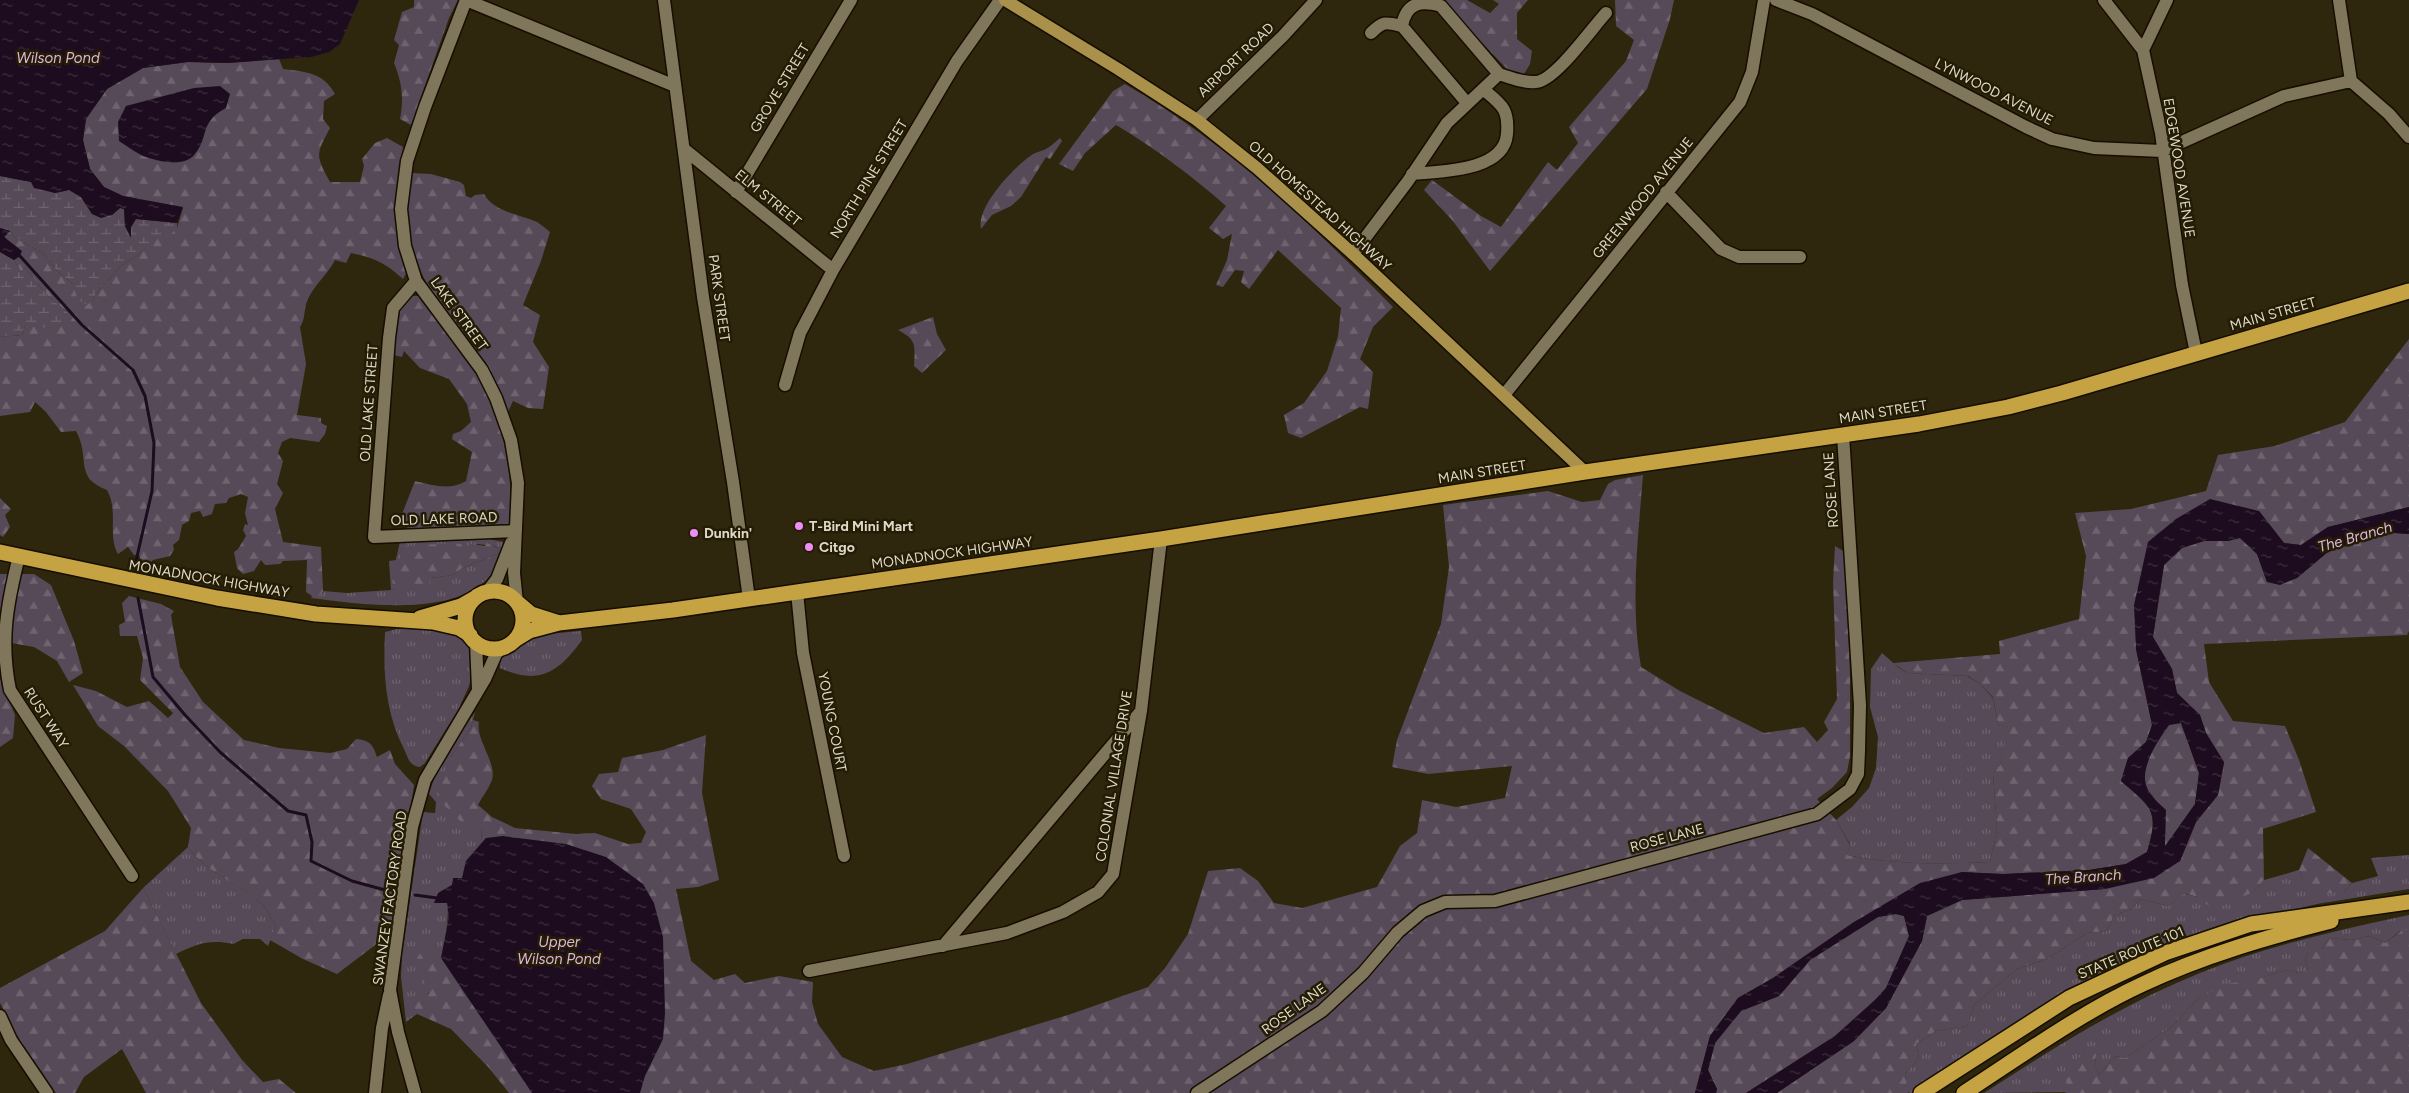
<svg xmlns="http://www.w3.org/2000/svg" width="2409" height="1093" viewBox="0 0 2409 1093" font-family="Figtree,sans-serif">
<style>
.grass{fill:url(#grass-tufts);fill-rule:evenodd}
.forest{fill:url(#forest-firs)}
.wetland{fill:url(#wetland-marsh)}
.water{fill:url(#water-ripples);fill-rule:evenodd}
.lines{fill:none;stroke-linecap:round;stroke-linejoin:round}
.stream{stroke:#1d0c1f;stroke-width:3}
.minor-casing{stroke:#160e00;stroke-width:15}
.major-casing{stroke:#160e00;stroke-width:15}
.highway-casing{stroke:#160e00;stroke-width:18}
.minor{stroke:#80765b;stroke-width:12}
.major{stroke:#a9914c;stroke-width:12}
.highway{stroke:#c5a342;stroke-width:15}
.poi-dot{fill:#ee8cf8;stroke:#251c04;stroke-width:2}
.labels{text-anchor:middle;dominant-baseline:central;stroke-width:5;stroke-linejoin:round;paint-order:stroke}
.street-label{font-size:14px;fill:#ddd8c9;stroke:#251c04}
.poi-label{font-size:14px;font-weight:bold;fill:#ddd8c9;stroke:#251c04;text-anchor:start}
.water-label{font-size:15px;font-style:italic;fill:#dcb4e0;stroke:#251c04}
</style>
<defs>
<pattern id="grass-tufts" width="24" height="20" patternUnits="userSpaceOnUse" patternTransform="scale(1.25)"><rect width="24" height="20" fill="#574a58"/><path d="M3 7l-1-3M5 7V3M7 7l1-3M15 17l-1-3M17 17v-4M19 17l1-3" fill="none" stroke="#6f636f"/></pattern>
<pattern id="forest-firs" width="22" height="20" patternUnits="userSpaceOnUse" patternTransform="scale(1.25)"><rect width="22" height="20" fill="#574a58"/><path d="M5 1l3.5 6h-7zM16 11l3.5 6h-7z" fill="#6f636f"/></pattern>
<pattern id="wetland-marsh" width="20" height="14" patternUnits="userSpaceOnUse" patternTransform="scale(1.25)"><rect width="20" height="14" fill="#574a58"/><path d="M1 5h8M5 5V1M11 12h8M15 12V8" fill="none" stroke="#6f636f"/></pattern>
<pattern id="water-ripples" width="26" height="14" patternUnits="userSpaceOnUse" patternTransform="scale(1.25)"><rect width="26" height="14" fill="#1d0c1f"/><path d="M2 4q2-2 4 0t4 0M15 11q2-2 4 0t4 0" fill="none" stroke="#3d2f3e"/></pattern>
</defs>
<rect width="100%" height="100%" fill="#2e260d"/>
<path class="grass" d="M 489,539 L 503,542 C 496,625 367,605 311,598 L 312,596 L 319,596 L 323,591 L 347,593 L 391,590 L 389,561 L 396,560 L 400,541 ZM 478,544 L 494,546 L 499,549 L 499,553 L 461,569 L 453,575 L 431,578 L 392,590 L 403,547 L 420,546 L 463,551 Z
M 397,629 L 445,629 L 466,638 L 470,644 L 473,670 L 469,686 L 458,710 L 425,763 L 420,767 C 409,766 408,757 404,749 C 385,712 383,672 385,632 Z
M 581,631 L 582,640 C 559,672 539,686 500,668 L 500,659 C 528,634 544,634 581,631 Z
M 1882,653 L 1899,668 L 1907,673 L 1967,676 L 1979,683 L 1993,698 L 1998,724 L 2009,727 L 2000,765 L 1993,773 L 1997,830 L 1990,862 C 1942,864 1894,865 1847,855 L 1850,844 L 1836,820 L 1853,806 L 1869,788 L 1876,768 L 1878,737 L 1870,707 L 1871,669 Z
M 475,712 L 471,728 L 449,759 L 482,827 L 481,843 L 466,861 L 462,879 L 438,893 L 437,898 L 447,903 C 451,920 439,976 429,992 C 427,997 418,1001 414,1004 L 417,1014 L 406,1022 L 401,977 L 402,954 L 423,812 L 435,813 L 436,802 L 429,794 C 438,762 457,739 475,712 Z
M 188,847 C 207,874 241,883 264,906 C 269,912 272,920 276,926 L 268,946 L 260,939 L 243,939 L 233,944 C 209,939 197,944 176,954 L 143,888 Z
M 2409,855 L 2409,889 L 2317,904 L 2235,924 L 2111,969 L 2067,993 L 2002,1032 L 1911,1093 L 1907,1092 L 1905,1074 L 1919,1058 L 1916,1044 L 1936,1031 L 1967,1026 L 1974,1005 L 2017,969 L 2047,959 L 2087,933 L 2107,931 L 2114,915 L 2132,909 L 2140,899 L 2169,906 L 2183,893 L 2198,897 L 2253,892 L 2264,880 L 2299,870 L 2302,877 L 2344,892 L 2352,883 L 2378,876 L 2371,858 Z
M 2409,915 L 2409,945 L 2400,931 L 2385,943 L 2369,936 L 2351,940 L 2330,938 L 2321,949 L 2308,953 L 2305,960 L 2308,969 L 2299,973 L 2285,970 L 2199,998 L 2171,1027 L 2125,1058 L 2115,1056 L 2099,1075 L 2095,1067 L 2096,1055 L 2067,1092 L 1984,1093 C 2053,1048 2123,1004 2200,973 C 2266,946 2339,930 2409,915 Z"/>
<path class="forest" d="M 414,0 L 458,0 L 449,18 L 411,125 L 400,119 C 404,99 402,82 394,63 L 399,45 L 394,40 L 402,12 L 414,7 Z
M 1441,0 L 1467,0 L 1490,13 L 1499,4 L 1493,0 L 1528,0 L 1517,13 L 1517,39 L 1532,51 L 1530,64 L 1524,74 L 1508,70 Z
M 1615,0 L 1674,0 L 1670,19 L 1647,89 L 1490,271 L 1452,220 L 1424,190 L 1432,180 L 1481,216 L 1501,227 L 1548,162 L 1557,170 L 1578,143 L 1569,127 L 1626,61 L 1634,40 L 1616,26 Z
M 279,59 L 283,69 C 306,72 323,72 335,94 L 324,101 L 323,119 L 330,128 C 316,155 315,154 330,182 L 360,182 L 364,166 L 362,159 L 375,143 L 387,138 L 403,147 C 397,189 394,233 406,274 L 403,279 C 387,264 373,257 351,253 L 346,263 L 335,260 C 327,276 312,286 306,304 C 304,312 305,320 300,327 L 306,364 L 297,415 L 321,418 L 321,423 L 327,426 L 325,434 L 319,442 L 290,438 L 282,442 L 278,453 L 283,461 L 277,484 L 283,493 L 275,509 L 283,542 L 321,547 L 323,591 L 319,596 L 312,596 L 306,592 L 307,560 L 283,561 L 280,564 L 265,565 L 261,560 L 254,571 L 243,574 L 237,568 L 234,552 L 238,549 L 246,536 L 243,530 L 245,524 L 248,525 L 245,513 L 248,497 L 241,494 L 229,498 L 226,503 L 215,504 L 212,514 L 203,517 L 200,511 L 191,513 L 189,521 L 182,525 L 179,540 L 173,545 L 174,550 L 170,556 L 153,560 L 149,564 L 141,561 L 139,555 L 134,555 L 128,547 L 118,554 C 107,535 119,511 107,490 C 73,477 91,458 76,431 L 61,432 L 46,412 L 35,402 L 30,412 L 0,416 L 0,337 L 22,335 L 25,326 L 35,326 L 66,311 L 48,296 L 25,268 L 21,272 L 14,260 L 20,256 L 4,236 L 10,231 L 16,238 L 44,254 L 56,270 L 72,283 L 76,292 L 92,301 L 98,291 L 121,266 L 138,255 L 157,236 L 177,228 L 183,208 L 123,196 L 104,187 L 90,169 L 83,140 L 86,119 L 107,89 L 143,68 L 188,62 L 228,63 Z
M 1125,84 C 1226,142 1311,224 1393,307 L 1373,327 L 1360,359 L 1373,372 L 1368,409 L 1360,407 L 1301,438 L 1288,433 L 1284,415 L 1304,403 L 1327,371 L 1338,336 L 1341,308 L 1278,250 L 1249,289 L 1241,282 L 1244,271 L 1235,270 L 1223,287 L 1216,285 L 1227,260 L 1232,234 L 1223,239 L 1209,228 L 1226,206 C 1192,176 1155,148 1116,125 L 1085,153 L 1073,171 L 1059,164 L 1113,91 Z
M 1060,138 L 1062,141 L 1050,159 L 1046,157 L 1021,197 L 1011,206 L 992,215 L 981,229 C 976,206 1015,166 1033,154 C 1037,152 1041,151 1044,150 C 1050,147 1055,142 1060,138 Z
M 411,173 L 431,174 L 460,182 L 464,185 L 466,196 L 471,198 L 475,195 L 484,194 C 494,212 519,214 537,222 C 542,225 546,229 550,232 L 541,261 L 523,305 L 540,315 L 533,342 L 549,367 L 543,409 L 528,408 L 513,401 L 508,412 C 497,385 482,360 466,336 C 457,323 446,312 437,300 C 418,273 405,236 405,203 C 406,193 409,183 411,173 Z
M 410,296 L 419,296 C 436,318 455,339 470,363 C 501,410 515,468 509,524 L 408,529 L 402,514 L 415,481 C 432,485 450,491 466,481 L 472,452 L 452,439 L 453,434 L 461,431 L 471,422 L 467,404 L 449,379 L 420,368 L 404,351 L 402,357 L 394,355 C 395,332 394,313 410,296 Z
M 933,317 L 937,334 L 946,350 L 922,373 L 914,366 C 915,345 917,340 898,330 Z
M 2409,339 L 2409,507 L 2328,527 L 2301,545 L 2284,543 L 2259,511 L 2176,519 L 2136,649 L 2152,725 L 2146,742 L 2128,758 L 2121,781 C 2152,808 2159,810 2147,852 L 2126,864 L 2089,870 L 2003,874 L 1962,872 L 1854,922 L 1773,978 L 1738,998 L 1710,1036 L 1695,1093 L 509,1093 L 489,1068 L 451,1029 L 417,1014 L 413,1004 L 429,993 L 417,958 L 424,948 L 441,957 L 449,917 L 447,903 L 434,903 L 438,893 L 452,885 L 453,878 L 462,878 L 466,861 L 481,843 L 482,827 L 464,825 L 438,799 L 449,759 L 471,728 L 473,720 L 479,722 C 475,739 497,762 492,780 C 489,788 482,797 478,805 L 492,817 L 515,828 L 576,834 L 595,833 L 628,844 L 641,843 L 646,832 L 631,809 L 601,799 L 592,786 L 599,774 L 618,772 L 622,758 L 663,750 L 706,735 L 702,793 L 719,880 L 698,887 L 676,889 L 691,961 L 714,980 L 735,974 L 745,983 L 779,976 L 813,982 L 812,1002 L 818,1024 L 842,1057 L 874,1071 L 907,1064 L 1071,1014 L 1148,987 L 1165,968 L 1188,934 L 1208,871 L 1240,868 L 1258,881 L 1274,903 L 1302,908 L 1377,887 L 1400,846 L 1417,833 L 1422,800 L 1456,807 L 1505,798 L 1512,766 L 1428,774 L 1392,767 L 1397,740 L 1441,624 L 1449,567 L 1443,505 L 1548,491 L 1582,502 L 1600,500 L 1608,484 L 1615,480 L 1643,475 C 1638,538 1630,604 1641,667 L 1680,691 L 1764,733 L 1804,727 L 1817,742 L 1828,730 L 1824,722 L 1837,699 L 1833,582 L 1835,546 L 1845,552 L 1850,673 L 1850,756 L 1847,772 L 1832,788 L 1817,799 L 1836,820 L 1850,845 L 1847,855 C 1894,865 1942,864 1990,862 L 1997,830 L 1993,773 L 2000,765 L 2008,727 L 1998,724 L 1993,697 L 1979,683 L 1968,676 L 1907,673 L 1893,663 L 2000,654 L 1999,641 L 2079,619 L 2086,556 L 2075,513 L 2131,509 L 2206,491 L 2218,455 L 2275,446 L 2345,422 Z
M 0,498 L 11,509 L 5,515 L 10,527 L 3,537 L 0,535 Z
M 2392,533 L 2409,534 L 2409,631 L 2407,635 L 2204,644 L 2209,682 L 2233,721 L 2285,726 L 2299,760 L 2316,812 L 2263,829 L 2264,880 L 2253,892 L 2214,910 L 2198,897 L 2184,893 L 2169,906 L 2140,899 L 2132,909 L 2114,915 L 2107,931 L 2087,933 L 2047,959 L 2017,969 L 1974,1005 L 1967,1026 L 1936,1031 L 1916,1044 L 1919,1058 L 1905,1074 L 1908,1093 L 1777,1093 L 1854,1041 L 1886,1008 L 1922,941 L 1927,916 L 1962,900 L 2105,889 L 2180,861 L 2196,822 L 2218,795 L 2224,763 L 2206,733 L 2200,715 L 2177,693 L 2172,669 L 2153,637 L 2164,565 L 2182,548 L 2204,541 L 2228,541 L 2240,538 L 2257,554 L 2267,582 L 2297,578 L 2329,551 Z
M 457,543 L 462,545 L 463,551 L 470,544 L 485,546 L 487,543 L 499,549 L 499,553 L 461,569 L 453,575 L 431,578 L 429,584 L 391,590 L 403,546 Z
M 0,574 L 34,574 L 51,585 L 74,641 L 83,673 L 69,682 L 57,661 L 34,647 L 0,641 Z
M 129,596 L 161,604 L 174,611 L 171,615 L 180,667 L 203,702 L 244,740 L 279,748 L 330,753 L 347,749 L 356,739 C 369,740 373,744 377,757 L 390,750 L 395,764 L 414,785 L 391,933 L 337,974 L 303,959 L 270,940 L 276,926 C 272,920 269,912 264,906 C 240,883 207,874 188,847 L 191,828 L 168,791 L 124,746 L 98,726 L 73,685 L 96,691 L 127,707 L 149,701 L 168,718 L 173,713 L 140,680 L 143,658 L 137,636 L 120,636 L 119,625 L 125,622 L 122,603 Z
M 0,678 L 15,715 L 13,738 L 0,747 Z
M 2181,723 L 2199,773 L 2195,804 L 2165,847 C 2164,832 2160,811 2154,798 C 2152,794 2148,792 2147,788 C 2138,768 2158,740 2169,725 Z
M 2308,848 L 2352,883 L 2344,892 L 2319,894 L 2302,877 L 2299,870 Z
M 143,888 L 201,1003 L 242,1060 L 263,1082 L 279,1079 L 296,1093 L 146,1093 L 122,1049 L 84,1077 L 75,1093 L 56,1093 L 30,1060 L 0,1003 L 0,988 L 105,931 Z
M 1896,914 L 1904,916 L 1909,936 L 1886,988 L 1875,1000 L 1835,1036 L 1746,1093 L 1716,1093 L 1717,1089 L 1708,1070 L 1715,1043 L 1741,1011 L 1779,996 L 1810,960 L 1878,917 Z
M 2409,929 L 2409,1093 L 2064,1093 L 2067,1092 L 2065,1068 L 2091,1048 L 2096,1055 L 2095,1067 L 2099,1075 L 2115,1056 L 2125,1058 L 2171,1027 L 2199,998 L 2226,984 L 2257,979 L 2285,970 L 2299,973 L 2308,969 L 2305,960 L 2308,953 L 2306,949 L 2312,944 L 2321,949 L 2330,938 L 2351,940 L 2369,936 L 2385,943 L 2401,931 Z"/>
<path class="wetland" d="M 0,176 L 31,182 L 55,193 L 69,190 L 81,197 L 92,214 L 112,215 L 120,208 L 124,209 L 125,226 L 131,237 L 131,227 L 136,219 L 177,223 L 177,228 L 165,240 L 157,237 L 138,255 L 121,266 L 98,291 L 92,301 L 87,305 L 78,300 L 72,283 L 56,270 L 44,254 L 16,238 L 10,231 L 0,228 Z
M 0,252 L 14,260 L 21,272 L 25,268 L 48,296 L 66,311 L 71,319 L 48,328 L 25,326 L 22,335 L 0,337 Z"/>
<path class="water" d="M 0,0 L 359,0 L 340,44 L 329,52 L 311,57 L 228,63 L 188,62 L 143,68 L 107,89 L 86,119 L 83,140 L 90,169 L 104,187 L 123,196 L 183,207 L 177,223 L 136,219 L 131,227 L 131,238 L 125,226 L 124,209 L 120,208 L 112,215 L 101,218 L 92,214 L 81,197 L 69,190 L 55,193 L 34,188 L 31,182 L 0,176 Z
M 220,86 L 230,94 L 226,108 C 198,123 210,137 194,155 C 183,168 157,161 143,156 C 135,152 127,146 119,141 L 118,122 L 126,106 L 194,88 Z
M 0,228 L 10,231 L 4,237 L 22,251 L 20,256 L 14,260 L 0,252 Z
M 2210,499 L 2259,511 L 2284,543 L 2301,545 L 2328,527 L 2409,507 L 2409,534 L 2392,533 L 2329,551 L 2297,578 L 2280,585 L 2267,582 L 2257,554 L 2240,538 L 2228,541 L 2204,541 L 2182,548 L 2164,565 L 2153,637 L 2172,669 L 2177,693 L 2200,715 L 2206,733 L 2224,762 L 2218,795 L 2196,822 L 2180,861 L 2154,878 L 2105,889 L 1962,900 L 1927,916 L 1922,941 L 1886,1008 L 1854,1041 L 1777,1093 L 1746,1093 L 1835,1036 L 1875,1000 L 1886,988 L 1909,936 L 1904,916 L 1896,914 L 1878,917 L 1810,960 L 1779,996 L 1741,1011 L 1715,1043 L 1708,1070 L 1717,1089 L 1716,1093 L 1695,1093 L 1710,1036 L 1738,998 L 1773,978 L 1854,922 L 1920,883 L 1962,872 L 2003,874 L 2089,870 L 2126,864 L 2147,852 C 2160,811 2152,808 2121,781 L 2128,758 L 2146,742 L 2152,725 L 2136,649 L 2134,605 L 2148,542 L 2176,519 ZM 2181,723 L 2199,773 L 2195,804 L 2165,846 L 2166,810 C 2160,804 2152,798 2148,790 C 2137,771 2158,740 2169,725 Z
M 503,836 L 566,844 L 606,857 L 643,884 L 654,903 L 663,937 L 665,1013 L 663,1039 L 645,1076 L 640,1093 L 532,1093 L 441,958 L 449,917 L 447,903 L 434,903 L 438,893 L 452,885 L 453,878 L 462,878 L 466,861 L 486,838 Z"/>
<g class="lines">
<path class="stream" d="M 20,256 L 82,325 L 133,370 L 145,396 L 154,443 L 152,491 L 136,561
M 138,598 L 153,677 L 185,715 L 220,752 L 288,811 L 306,815 L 312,842 L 311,861 L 352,881 L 385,890
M 415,895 L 437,898"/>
<defs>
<path id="minor" d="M 466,0 L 425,107 L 407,161 L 401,209 L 405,246 L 416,281 L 482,370 L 496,398 L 511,440 L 518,483 L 514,573 L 517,602
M 466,0 L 675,86
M 664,0 L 703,297 L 733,482 L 749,599
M 1776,0 L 1812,14 L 2026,127 L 2052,139 L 2094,148 L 2162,151 L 2284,96 L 2351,81
M 2104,0 L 2143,50 L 2161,133 L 2182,285 L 2196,353
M 2339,0 L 2351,81 L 2389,114 L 2409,137
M 1402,26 C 1406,3 1420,0 1441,6 L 1499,74
M 1402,26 L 1467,103
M 1371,33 C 1383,21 1385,22 1402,26
M 2143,50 L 2167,0
M 1197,120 L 1283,36 L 1316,0
M 684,149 L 833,270
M 1412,174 C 1440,171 1504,172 1507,134 C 1509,109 1502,105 1484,90
M 736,192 L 851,0
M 1666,192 L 1721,249 L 1739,257 L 1800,257
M 1353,254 L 1408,181 L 1447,123 L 1499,74 C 1511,78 1523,83 1536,82 C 1555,81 1592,28 1606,13
M 416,281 L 393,308 L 389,338 L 374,537 L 516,531
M 785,385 L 800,333 L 833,270 L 957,61 L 1000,0
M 1504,395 L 1740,102 L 1752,72 L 1764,0
M 19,556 C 7,604 0,641 10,690 L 132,876
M 487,592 L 497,579 L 511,543
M 797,592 L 803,653 L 844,856
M 476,642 L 478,689
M 943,946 L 1141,711
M 809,971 L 1007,933 L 1063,912 L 1098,892 L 1113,874 L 1141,711 L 1161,539
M 0,1016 L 11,1040 L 47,1093
M 375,1093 L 382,1028 L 389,995
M 415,1093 L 398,1032 L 390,990 L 412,827 L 425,780 L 485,679 L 496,654 L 502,647
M 1197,1093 L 1322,1011 L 1363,973 L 1398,932 L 1423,911 L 1445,902 L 1495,901 L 1817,814 L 1850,789 L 1858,774 L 1859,751 L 1860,705 L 1843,435"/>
<path id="major" d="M 1005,0 L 1118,69 L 1197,120 L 1257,168 L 1353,254 L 1585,472"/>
<path id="highway" d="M 0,552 L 217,598 L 316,614 L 433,622 L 459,628 L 470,635
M465 620a29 29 0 1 1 58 0a29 29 0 1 1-58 0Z
M 518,603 L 531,614 L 559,623
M 420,618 L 461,606 L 475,598
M 516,639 L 529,631 L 559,623 L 673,610 L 797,592 L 1161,539 L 1585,472 L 1919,424 L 2008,407 L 2062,393 L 2409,291
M 1921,1093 L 2069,998 L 2165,953 L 2251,924 L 2409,902
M 1964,1093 C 2021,1056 2082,1012 2143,984 C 2202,956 2268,937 2331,921"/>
</defs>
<use href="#minor" class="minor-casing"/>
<use href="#major" class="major-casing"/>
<use href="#highway" class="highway-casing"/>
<use href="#minor" class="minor"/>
<use href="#major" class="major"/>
<use href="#highway" class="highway"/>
</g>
<g class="poi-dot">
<circle cx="799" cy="526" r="5"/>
<circle cx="694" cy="533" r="5"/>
<circle cx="809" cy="547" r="5"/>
</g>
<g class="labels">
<g class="street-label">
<text transform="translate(1236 60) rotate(-44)">AIRPORT ROAD</text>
<text transform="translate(780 88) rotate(-59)">GROVE STREET</text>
<text transform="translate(1994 92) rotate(27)">LYNWOOD AVENUE</text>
<text transform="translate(2179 168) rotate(81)">EDGEWOOD AVENUE</text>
<text transform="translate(869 179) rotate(-59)">NORTH PINE STREET</text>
<text transform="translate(768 198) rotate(39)">ELM STREET</text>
<text transform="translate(1643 198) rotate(-51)">GREENWOOD AVENUE</text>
<text transform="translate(1320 206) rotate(42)">OLD HOMESTEAD HIGHWAY</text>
<text transform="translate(719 298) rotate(82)">PARK STREET</text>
<text transform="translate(459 314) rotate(54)">LAKE STREET</text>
<text transform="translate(2273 314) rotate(-16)">MAIN STREET</text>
<text transform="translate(369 403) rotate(-86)">OLD LAKE STREET</text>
<text transform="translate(1883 412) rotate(-9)">MAIN STREET</text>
<text transform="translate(1482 472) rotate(-9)">MAIN STREET</text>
<text transform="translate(1831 490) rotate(-94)">ROSE LANE</text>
<text transform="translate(444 519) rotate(-2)">OLD LAKE ROAD</text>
<text transform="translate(952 553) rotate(-8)">MONADNOCK HIGHWAY</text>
<text transform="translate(209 579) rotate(10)">MONADNOCK HIGHWAY</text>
<text transform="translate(46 718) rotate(57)">RUST WAY</text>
<text transform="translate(832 722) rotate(79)">YOUNG COURT</text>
<text transform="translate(1114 776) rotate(-81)">COLONIAL VILLAGE DRIVE</text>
<text transform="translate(1667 838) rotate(-15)">ROSE LANE</text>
<text transform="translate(390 898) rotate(-82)">SWANZEY FACTORY ROAD</text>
<text transform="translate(2131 953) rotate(-23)">STATE ROUTE 101</text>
<text transform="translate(1294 1009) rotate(-36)">ROSE LANE</text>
</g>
<g class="poi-label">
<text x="809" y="526">T-Bird Mini Mart</text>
<text x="704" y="533">Dunkin'</text>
<text x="819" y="547">Citgo</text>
</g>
<g class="water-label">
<text x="58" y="58">Wilson Pond</text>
<text transform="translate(2355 537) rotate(-16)">The Branch</text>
<text transform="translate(2083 877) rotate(-4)">The Branch</text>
<text x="559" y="942">Upper<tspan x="559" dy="17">Wilson Pond</tspan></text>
</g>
</g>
</svg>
